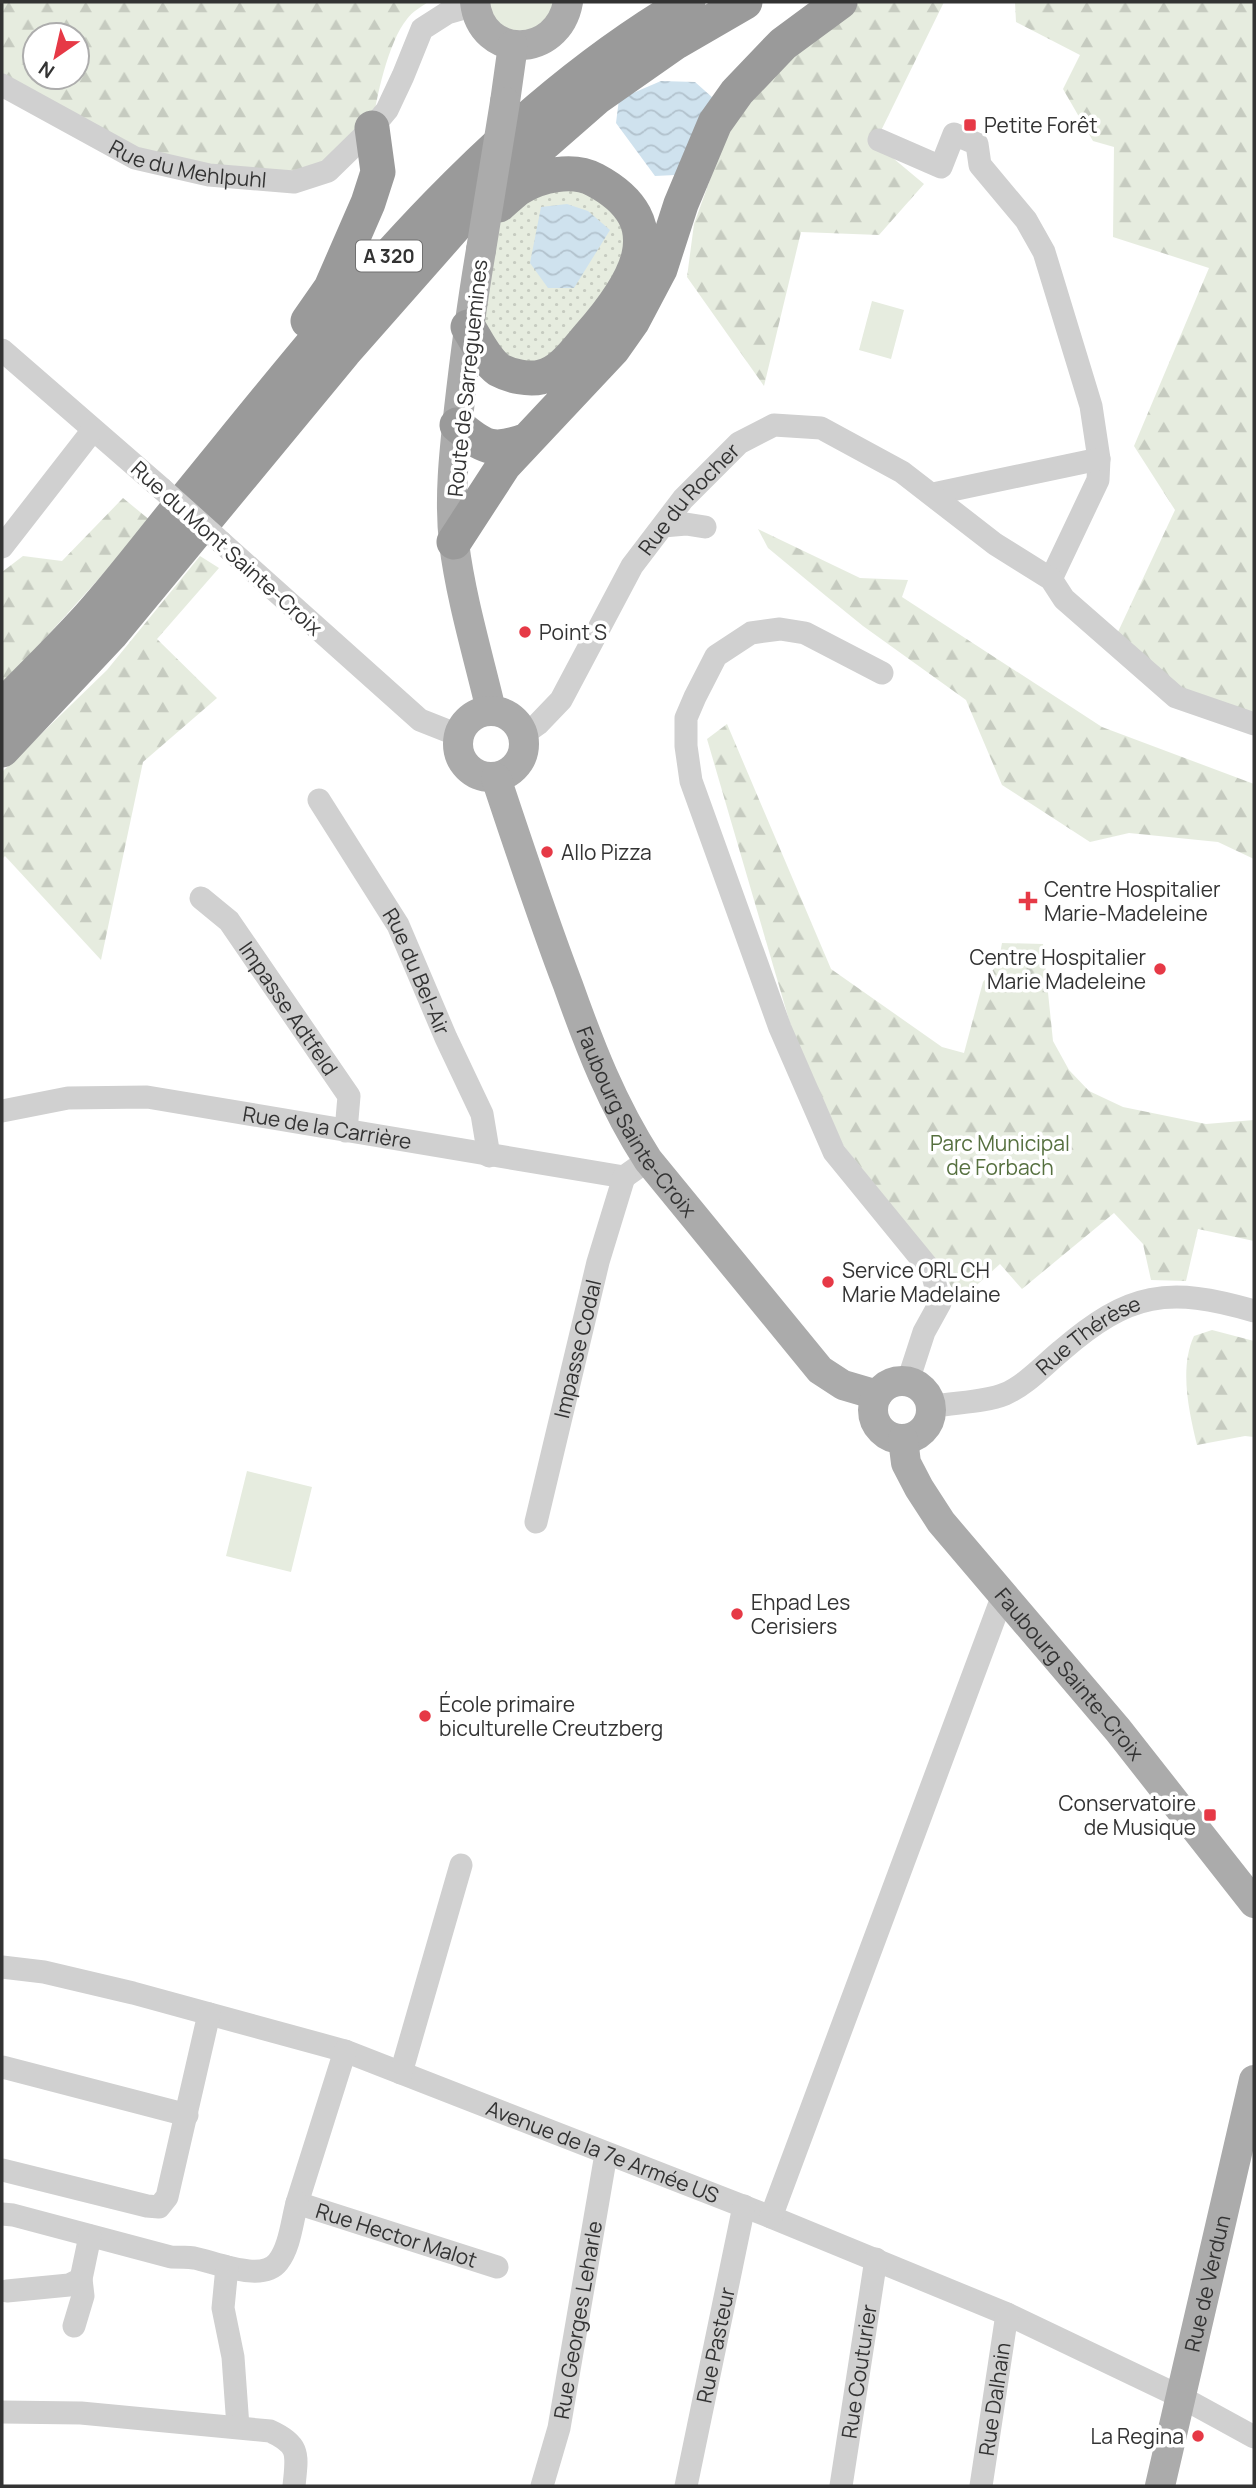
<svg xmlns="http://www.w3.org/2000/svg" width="1256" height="2488" viewBox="0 0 1256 2488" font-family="Manrope,sans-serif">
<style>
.grass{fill:url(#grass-dots)}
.forest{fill:url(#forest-firs);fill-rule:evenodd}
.garden{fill:#e6ecdf}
.water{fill:url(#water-waves)}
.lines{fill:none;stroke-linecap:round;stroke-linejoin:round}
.minor{stroke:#d0d0d0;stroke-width:23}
.major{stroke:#ababab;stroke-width:30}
.highway{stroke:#9a9a9a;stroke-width:35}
.minor-bridge{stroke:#d0d0d0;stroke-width:23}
.major-bridge{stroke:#ababab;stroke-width:30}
.poi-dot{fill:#e63946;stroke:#fff;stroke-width:2.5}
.labels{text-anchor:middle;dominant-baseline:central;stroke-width:7;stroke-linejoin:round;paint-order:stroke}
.shield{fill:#fff;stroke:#707070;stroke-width:2}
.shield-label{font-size:19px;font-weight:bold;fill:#333}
.poi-label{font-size:21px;fill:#333;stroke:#fff;text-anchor:start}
.street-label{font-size:21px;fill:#333;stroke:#fff}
.park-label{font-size:21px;fill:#56703f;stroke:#fff}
</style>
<defs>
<pattern id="grass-dots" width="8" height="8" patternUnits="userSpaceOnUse" patternTransform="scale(1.75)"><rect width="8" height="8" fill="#e6ecdf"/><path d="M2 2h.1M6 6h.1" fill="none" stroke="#c6cbc0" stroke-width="1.8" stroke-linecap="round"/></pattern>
<pattern id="forest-firs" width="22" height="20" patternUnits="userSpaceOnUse" patternTransform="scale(1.75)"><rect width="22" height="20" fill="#e6ecdf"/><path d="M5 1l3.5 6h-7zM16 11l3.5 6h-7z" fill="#c6cbc0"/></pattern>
<pattern id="water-waves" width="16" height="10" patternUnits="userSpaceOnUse" patternTransform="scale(1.75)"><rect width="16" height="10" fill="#cfe2ee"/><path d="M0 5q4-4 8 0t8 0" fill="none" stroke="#b2c2cd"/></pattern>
</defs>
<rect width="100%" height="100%" fill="#fff"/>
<path class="grass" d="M 554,190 C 580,190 594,192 612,211 C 645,244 599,299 576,327 C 565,341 552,363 533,365 C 510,368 495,346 481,331 L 491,230 L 526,195 Z"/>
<path class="forest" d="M 2,2 L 428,2 C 421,7 412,12 407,19 C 388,42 376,99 372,128 L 294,182 L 153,159 L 2,85 ZM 35,35 L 77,35 L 77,77 L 35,77 Z
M 859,2 L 944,2 L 875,143 L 924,184 L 879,235 L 801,232 L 764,386 L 687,277 L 694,224 L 725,138 L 747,103 L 785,62 Z
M 1015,2 L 1254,2 L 1253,714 L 1180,690 L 1117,634 L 1175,510 L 1134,446 L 1209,268 L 1113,237 L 1114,147 L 1093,141 L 1063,89 L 1080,55 L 1016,22 Z
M 123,498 L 151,521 L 2,686 L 2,572 L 23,556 L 62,561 Z
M 758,529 L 860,578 L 908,580 L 902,597 L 1102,727 L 1254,784 L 1254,859 L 1218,842 L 1129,833 L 1090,842 L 1002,785 L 966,700 L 863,626 L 826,596 L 768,548 Z
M 200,556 L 219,568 L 157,639 L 217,698 L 143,762 L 101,960 L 5,856 L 2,859 L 2,772 L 107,670 Z
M 727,724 L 831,969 L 942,1047 L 964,1053 L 983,982 L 998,964 L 1002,943 L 1043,944 L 1053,1041 L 1069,1070 L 1089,1091 L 1123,1107 L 1206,1124 L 1254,1120 L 1254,1241 L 1198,1229 L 1186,1281 L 1151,1280 L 1143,1244 L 1114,1213 L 1022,1289 L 1000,1264 L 959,1301 L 941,1268 L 843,1145 L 794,1037 L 707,739 Z
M 1212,1330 L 1254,1341 L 1254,1437 L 1245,1436 L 1197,1445 C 1189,1412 1179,1368 1194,1336 Z"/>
<path class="garden" d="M 484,2 L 560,2 L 538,32 L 500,29 Z
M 872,301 L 904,310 L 891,359 L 859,350 Z
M 247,1471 L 312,1487 L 291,1572 L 226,1556 Z"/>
<path class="water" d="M 661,81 L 695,82 L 713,98 L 675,175 L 655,176 L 616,123 L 619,99 Z
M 567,204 L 588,211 L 610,230 L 574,288 L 548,288 L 530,263 L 541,207 Z"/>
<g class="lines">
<g class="minor">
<path id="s1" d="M 2,85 L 135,158 L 209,175 L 294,182 L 328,171 L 372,128 L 387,110 L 403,76 L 422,29 L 447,13 L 475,5"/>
<path d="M 879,140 L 941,167 L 954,134 L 977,144 L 980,165 L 1026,220 L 1044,252 L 1091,406 L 1099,459 L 1098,480 L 1051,579"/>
<path d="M 2,350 L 162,489"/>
<path d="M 933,494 L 1099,459"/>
<path d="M 663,526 L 686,524 L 705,527"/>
<path d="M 221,542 L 420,720 L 458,735"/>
<path d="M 2,547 L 93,430"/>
<path d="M 882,673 L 805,633 L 780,629 L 751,633 L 716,656 L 695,697 L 686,718 L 686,746 L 691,781 L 780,1028 L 834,1152 L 932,1272 L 940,1303 L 924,1332 L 908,1381"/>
<path id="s2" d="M 524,734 L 538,724 L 561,700 L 632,566 L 683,499 L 739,443 L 774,425 L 821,428 L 902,472 L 995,544 L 1051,579 L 1064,599 L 1176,697 L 1254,724"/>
<path id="s3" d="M 319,800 L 398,925 L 446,1038 L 482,1114 L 489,1156"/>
<path id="s4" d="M 201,898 L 229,921 L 349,1096 L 346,1131"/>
<path id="s5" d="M 2,1111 L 68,1098 L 147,1097 L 624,1177 L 648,1160"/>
<path id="s6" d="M 931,1407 C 955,1402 983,1403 1005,1394 C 1026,1385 1044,1365 1061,1351 C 1129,1292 1168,1286 1254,1311"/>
<path id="s7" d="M 536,1522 L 598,1262 L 624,1177"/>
<path id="s8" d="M 2,1967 L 44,1972 L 133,1993 L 345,2051 L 771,2217 L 1007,2314 L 1181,2397 L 1254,2437"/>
<path id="s9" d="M 345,2051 L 297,2203 L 497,2267"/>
<path d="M 2,2067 L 187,2115"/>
<path d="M 401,2073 L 461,1865"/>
<path d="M 2,2170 L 147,2206 L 159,2207 L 167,2197 L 209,2014"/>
<path d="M 2,2214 L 13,2215 L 171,2257 C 179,2257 186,2257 194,2258 C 215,2262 262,2283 278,2262 C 290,2247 292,2221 297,2203"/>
<path d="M 771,2217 L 1003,1595"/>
<path d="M 227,2267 L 223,2308 L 233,2357 L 238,2427"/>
<path d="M 7,2291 L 69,2285 L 81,2279 L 90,2236"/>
<path d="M 74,2326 L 83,2296 L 81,2279"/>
<path d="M 2,2412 L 81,2413 L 270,2431 C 301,2445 297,2455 294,2486"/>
<path id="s10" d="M 542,2486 L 559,2428 L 606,2154"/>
<path id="s11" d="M 686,2486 L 744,2206"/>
<path id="s12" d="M 841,2486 L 876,2259"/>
<path id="s13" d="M 981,2486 L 1007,2314"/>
</g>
<g class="major">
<path d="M 475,2 C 481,60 558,59 568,2"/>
<path d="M 505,102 L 513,45"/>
<path d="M 481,250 C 472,303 465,356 459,409 C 454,453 449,499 454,543 C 461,599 478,655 491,710"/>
<circle cx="491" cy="744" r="33"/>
<path id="s14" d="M 496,778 C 519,847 542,917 568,985 C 590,1047 612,1104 648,1160 L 820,1370 L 843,1385 L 877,1395"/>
<circle cx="902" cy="1410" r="29"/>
<path id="s15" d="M 903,1439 L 906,1463 L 919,1488 L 941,1522 L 1118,1730 L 1254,1903"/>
<path id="s16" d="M 1160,2486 L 1254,2080"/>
</g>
<path class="highway" d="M 308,321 L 331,288 L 368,203 L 378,172 L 372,128
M 468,327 C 477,341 485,360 499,370 C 510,376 529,380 541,377 C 561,373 576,351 589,336 C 633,286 676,223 595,180 C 573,168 540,175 519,188 C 512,193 505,200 499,205
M 457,425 C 484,448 493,453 527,440
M 454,542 L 504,465 L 613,349 L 632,322 L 660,269 L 681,204 L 715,123 L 737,92 L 783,44 L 840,2
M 2,707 C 31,677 62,647 90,616 C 123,579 153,539 184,501 C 333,319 482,122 688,2
M 2,750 L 111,634 L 344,352 L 456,225 L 501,181 L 596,98 L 676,42 L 745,2"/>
<path class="minor-bridge" d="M 162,489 L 221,542"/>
<path class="major-bridge" d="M 481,250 L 505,102"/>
</g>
<g class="poi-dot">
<rect x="963" y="118" width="14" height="14" rx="3.5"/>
<circle cx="525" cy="632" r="7"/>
<circle cx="547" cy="852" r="7"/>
<path d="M1024.5 890.5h7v7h7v7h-7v7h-7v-7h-7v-7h7z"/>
<circle cx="1160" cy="969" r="7"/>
<circle cx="828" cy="1282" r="7"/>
<circle cx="737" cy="1614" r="7"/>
<circle cx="425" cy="1716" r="7"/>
<rect x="1203" y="1808" width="14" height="14" rx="3.5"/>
<circle cx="1198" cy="2436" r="7"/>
</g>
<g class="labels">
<rect class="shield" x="356" y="240.5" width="66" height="31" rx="5"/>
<g class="shield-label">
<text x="389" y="256">A 320</text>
</g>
<g class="poi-label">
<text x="984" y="125">Petite Forêt</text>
<text x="539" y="632">Point S</text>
<text x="561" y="852">Allo Pizza</text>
<text x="1044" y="889">Centre Hospitalier<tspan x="1044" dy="24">Marie-Madeleine</tspan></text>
<text x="1146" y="957" text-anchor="end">Centre Hospitalier<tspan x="1146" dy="24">Marie Madeleine</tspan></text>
<text x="842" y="1270">Service ORL CH<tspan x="842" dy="24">Marie Madelaine</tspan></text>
<text x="751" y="1602">Ehpad Les<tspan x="751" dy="24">Cerisiers</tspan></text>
<text x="439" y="1704">École primaire<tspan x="439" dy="24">biculturelle Creutzberg</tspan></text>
<text x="1196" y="1803" text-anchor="end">Conservatoire<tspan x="1196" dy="24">de Musique</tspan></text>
<text x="1184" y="2436" text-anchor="end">La Regina</text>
</g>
<g class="street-label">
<text stroke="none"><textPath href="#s1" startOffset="205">Rue du Mehlpuhl</textPath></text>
<text transform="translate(467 378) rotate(-84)">Route de Sarreguemines</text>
<text stroke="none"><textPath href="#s2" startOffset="290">Rue du Rocher</textPath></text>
<text transform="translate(227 548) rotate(42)">Rue du Mont Sainte-Croix</text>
<text stroke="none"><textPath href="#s3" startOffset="198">Rue du Bel-Air</textPath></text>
<text stroke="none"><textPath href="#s4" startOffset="142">Impasse Adtfeld</textPath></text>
<text stroke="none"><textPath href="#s14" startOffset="373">Faubourg Sainte-Croix</textPath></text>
<text stroke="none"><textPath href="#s5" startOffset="329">Rue de la Carrière</textPath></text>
<text stroke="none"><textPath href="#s6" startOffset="178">Rue Thérèse</textPath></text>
<text stroke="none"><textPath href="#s7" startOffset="178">Impasse Codal</textPath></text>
<text stroke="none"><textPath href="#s15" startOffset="292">Faubourg Sainte-Croix</textPath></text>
<text stroke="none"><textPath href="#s8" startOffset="630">Avenue de la 7e Armée US</textPath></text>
<text stroke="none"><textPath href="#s9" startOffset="264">Rue Hector Malot</textPath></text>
<text stroke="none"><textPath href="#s16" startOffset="208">Rue de Verdun</textPath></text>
<text stroke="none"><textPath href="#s10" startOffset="170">Rue Georges Leharle</textPath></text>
<text stroke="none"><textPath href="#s11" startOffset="144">Rue Pasteur</textPath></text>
<text stroke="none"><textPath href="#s12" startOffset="116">Rue Couturier</textPath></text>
<text stroke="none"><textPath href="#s13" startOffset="88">Rue Dalhain</textPath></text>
</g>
<g class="park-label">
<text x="1000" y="1143">Parc Municipal<tspan x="1000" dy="24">de Forbach</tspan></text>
</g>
</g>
<rect width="1256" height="2488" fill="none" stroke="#333333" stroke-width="7"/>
<g transform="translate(56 56) rotate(214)"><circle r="33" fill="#ffffff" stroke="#adadad" stroke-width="2"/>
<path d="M0-5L12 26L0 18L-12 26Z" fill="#e63946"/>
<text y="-10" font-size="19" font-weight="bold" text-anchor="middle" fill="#333333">N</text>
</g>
</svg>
